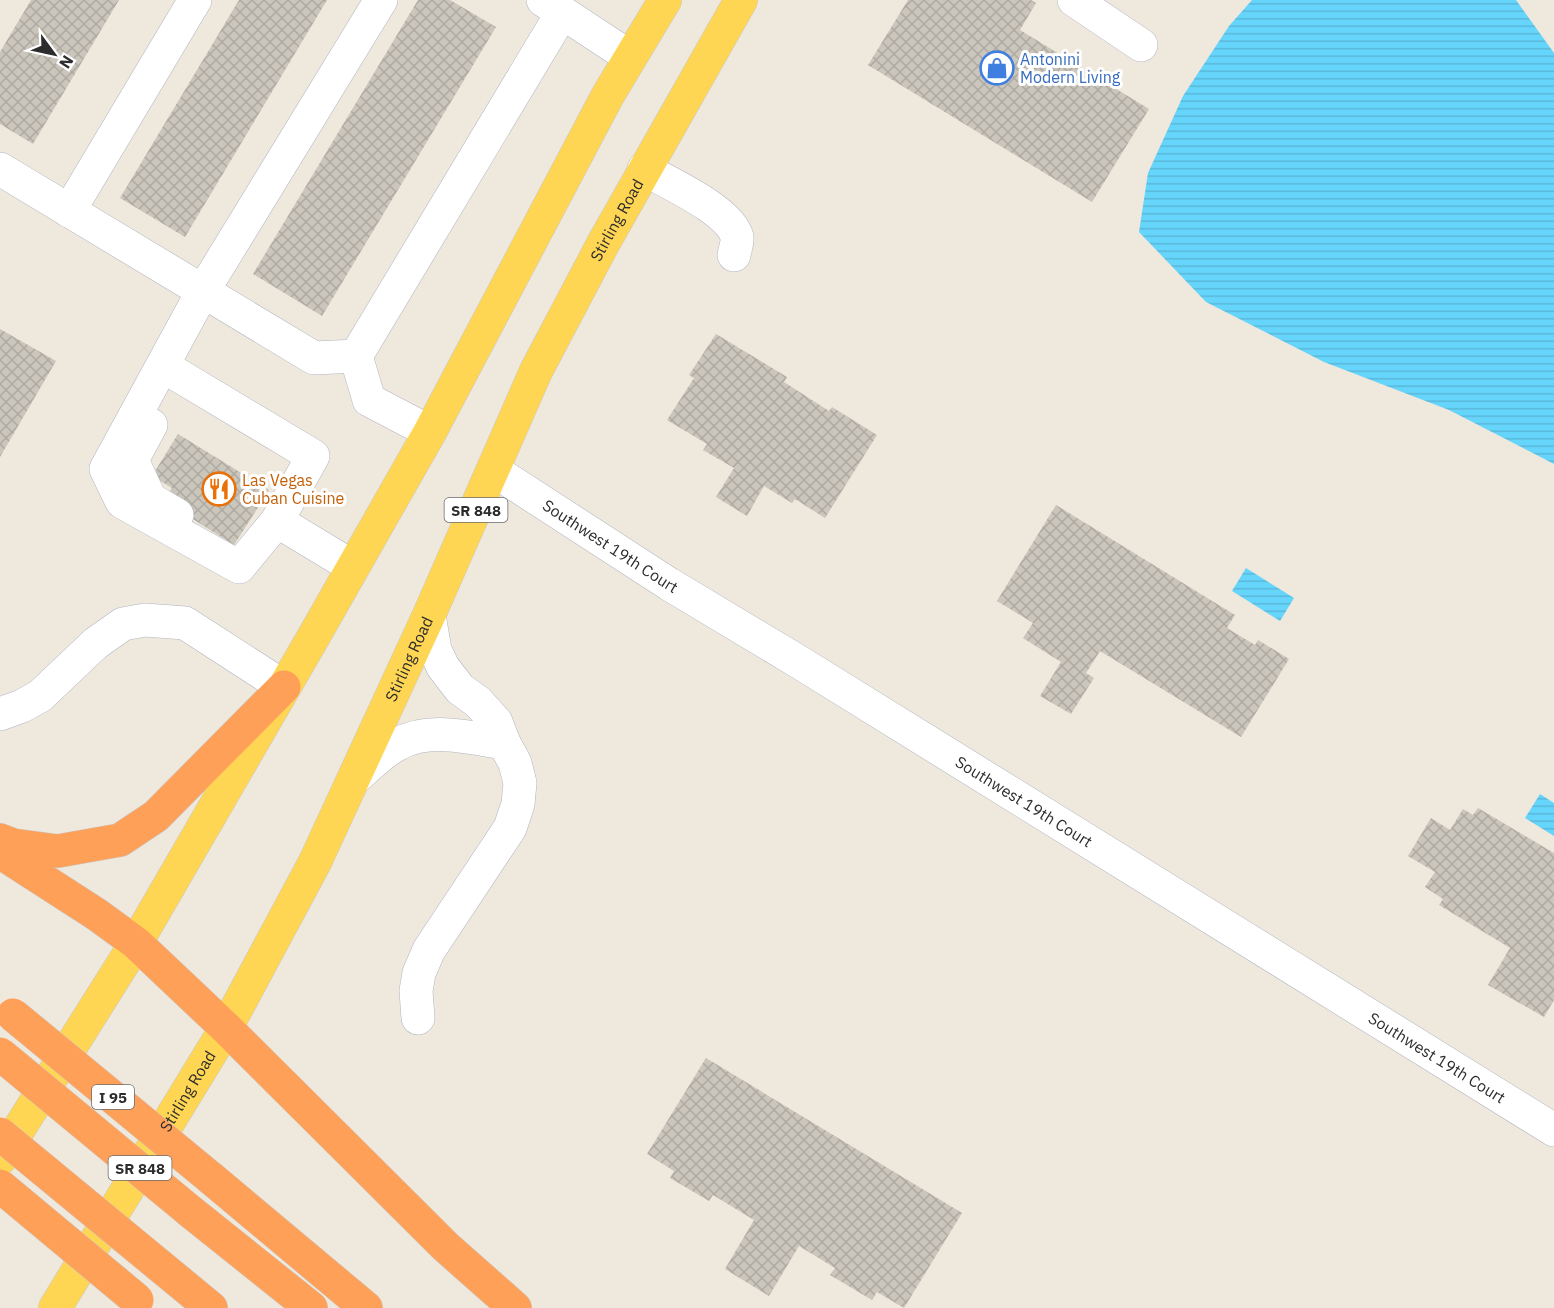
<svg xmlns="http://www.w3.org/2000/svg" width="1554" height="1308" viewBox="0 0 1554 1308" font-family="'IBM Plex Sans',sans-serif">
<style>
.water{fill:url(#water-rules)}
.building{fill:url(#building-cross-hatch)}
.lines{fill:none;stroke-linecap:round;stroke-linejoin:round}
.minor-casing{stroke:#b1b4c1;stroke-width:34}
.major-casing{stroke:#c8c8c8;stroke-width:34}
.highway-casing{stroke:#c8c8c8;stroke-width:34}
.minor{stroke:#fff;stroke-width:33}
.major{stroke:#ffd653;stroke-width:33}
.highway{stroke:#ffa059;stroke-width:33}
.highway-bridge-casing{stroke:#c8c8c8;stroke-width:34;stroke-linecap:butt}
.highway-bridge{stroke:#ffa059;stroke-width:33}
.labels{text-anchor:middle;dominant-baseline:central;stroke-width:6;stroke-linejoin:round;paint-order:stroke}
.shield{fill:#fff;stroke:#6b6b6b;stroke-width:1.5}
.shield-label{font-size:15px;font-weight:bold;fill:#2c2c2c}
.shop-label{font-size:16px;fill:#366cbe;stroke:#fff;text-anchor:start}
.street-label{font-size:16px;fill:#2c2c2c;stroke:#fff}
.food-label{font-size:16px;fill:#c56008;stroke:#fff;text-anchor:start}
</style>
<defs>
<pattern id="water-rules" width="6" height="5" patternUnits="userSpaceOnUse" patternTransform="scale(1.5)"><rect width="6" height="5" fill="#66d5fc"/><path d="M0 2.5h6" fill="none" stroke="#59b7d8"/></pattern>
<pattern id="building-cross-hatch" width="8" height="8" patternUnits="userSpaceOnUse" patternTransform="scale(1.5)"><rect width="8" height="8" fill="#cac6bc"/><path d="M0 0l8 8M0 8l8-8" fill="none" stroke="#aeaaa2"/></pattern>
</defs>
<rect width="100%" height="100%" fill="#efe8dd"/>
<path class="water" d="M 1252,0 L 1516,0 L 1554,53 L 1554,464 L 1449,410 L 1324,362 L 1206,302 L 1139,232 L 1148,173 L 1183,96 L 1229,26 Z
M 1246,568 L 1294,598 L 1280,621 L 1232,591 Z
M 1540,794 L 1554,803 L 1554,836 L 1525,818 Z"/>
<path class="building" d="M 31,0 L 119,0 L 33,144 L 0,124 L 0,52 Z
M 239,0 L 327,0 L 185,237 L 120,198 Z
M 418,0 L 450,0 L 496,27 L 322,316 L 253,274 Z
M 908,0 L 1031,0 L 1036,3 L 1020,30 L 1149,109 L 1092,202 L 868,65 Z
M 0,329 L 56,361 L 0,457 Z
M 716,334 L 787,377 L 784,382 L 829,411 L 832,407 L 877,435 L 825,518 L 795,499 L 792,503 L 764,486 L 747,516 L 716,497 L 734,468 L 703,450 L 707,444 L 667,420 L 694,378 L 689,375 Z
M 178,434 L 269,490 L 234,545 L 164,501 L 172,488 L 152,476 Z
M 1056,505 L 1235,615 L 1227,628 L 1255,645 L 1258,640 L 1289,659 L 1241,737 L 1100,651 L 1086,673 L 1094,678 L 1071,714 L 1040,696 L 1061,662 L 1023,638 L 1033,623 L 997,601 Z
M 1478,808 L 1554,853 L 1554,1000 L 1544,1017 L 1488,985 L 1510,948 L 1439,905 L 1443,899 L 1425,887 L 1435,872 L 1408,856 L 1431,818 L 1450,830 L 1463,809 L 1473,815 Z
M 706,1058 L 962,1213 L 904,1308 L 877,1292 L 872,1300 L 830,1275 L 835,1268 L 799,1246 L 769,1296 L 725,1269 L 754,1220 L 713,1195 L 709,1201 L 670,1178 L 674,1171 L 647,1154 Z"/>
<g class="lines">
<defs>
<g id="minor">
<path d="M 543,0 L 630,57"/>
<path d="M 1074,0 L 1141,45"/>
<path d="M 0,169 L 314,358 L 356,356 L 562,13"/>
<path d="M 644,169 C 668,183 730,210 737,237 C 738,242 735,249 734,255"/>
<path d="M 69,211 L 195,0"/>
<path d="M 356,356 L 369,400 L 430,432"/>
<path d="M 163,366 L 313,456 L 277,521 L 239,567 L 122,502 L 106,469 L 203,291 L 381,0"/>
<path d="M 151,425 L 132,460 L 150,499 L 177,515"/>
<path id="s1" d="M 493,470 L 669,584 L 799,662 L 1554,1130"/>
<path d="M 277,521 L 353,567"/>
<path d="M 0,714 L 22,706 L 40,696 L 96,643 L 123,624 L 145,620 L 185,623 L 284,687"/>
<path d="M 354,779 C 368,767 382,752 398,744 C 430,726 470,738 504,743"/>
<path d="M 418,1018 L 416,991 L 419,973 L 429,950 L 510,828 L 518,804 L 520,783 L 515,763 L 504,743 L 496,722 L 478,702 L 460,689 L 443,667 L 435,650 L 429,615"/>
</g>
<g id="major">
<path d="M 0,1159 L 136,943 L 314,636 L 430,432 L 608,95 L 665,0"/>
<path id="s2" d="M 55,1308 L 226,1028 L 315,862 L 429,615 L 536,371 L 604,242 L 741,0"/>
</g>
<path id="highway" d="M 0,840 L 13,845 L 58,851 L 120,840 L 156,816 L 284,687
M 0,852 L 96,914 L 136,943 L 226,1028 L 446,1247 L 515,1308
M 212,1179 L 366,1308
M 191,1212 L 311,1308
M 160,1266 L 211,1308"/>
</defs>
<use href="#minor" class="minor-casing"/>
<use href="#major" class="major-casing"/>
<use href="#highway" class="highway-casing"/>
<use href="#minor" class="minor"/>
<use href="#major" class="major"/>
<use href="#highway" class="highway"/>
<defs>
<path id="highway-bridge" d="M 13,1015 L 212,1179
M 0,1054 L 191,1212
M 0,1134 L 160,1266
M 0,1186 L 137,1300"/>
</defs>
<use href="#highway-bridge" class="highway-bridge-casing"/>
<use href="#highway-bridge" class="highway-bridge"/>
</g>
<defs>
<symbol id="shop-ring" viewBox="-11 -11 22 22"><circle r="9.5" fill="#fff" stroke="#3f7fe0" stroke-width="1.5"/><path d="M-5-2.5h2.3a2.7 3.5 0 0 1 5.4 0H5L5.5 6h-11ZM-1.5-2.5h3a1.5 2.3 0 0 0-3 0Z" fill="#3f7fe0"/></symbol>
<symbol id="restaurant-ring" viewBox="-11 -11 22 22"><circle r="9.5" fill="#fff" stroke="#e8710a" stroke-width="1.5"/><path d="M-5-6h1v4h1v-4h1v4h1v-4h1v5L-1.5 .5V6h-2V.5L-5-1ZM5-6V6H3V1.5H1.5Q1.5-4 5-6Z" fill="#e8710a"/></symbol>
</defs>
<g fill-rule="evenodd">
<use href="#shop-ring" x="978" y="49" width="38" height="38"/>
<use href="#restaurant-ring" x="200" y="470" width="38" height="38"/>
</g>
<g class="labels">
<g class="shield">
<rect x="444.5" y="498" width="63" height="24" rx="4.5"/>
<rect x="92" y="1085" width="42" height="24" rx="4.5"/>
<rect x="108.5" y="1156" width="63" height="24" rx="4.5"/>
</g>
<g class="shield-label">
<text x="476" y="510">SR 848</text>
<text x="113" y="1097">I 95</text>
<text x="140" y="1168">SR 848</text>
</g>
<g class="shop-label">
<text x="1020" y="59">Antonini<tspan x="1020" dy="18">Modern Living</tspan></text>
</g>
<g class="street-label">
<text stroke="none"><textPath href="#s2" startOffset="1226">Stirling Road</textPath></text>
<text stroke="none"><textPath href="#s1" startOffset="140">Southwest 19th Court</textPath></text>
<text stroke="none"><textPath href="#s2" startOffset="740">Stirling Road</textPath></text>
<text stroke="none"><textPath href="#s1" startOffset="626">Southwest 19th Court</textPath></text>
<text stroke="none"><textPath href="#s1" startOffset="1112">Southwest 19th Court</textPath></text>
<text stroke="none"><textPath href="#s2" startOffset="254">Stirling Road</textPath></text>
</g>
<g class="food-label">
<text x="242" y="480">Las Vegas<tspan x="242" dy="18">Cuban Cuisine</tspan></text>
</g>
</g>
<g transform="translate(54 54) rotate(123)" stroke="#ffffff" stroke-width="4.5" paint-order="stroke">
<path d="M0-4.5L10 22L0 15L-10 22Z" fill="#2c2c2c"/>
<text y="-9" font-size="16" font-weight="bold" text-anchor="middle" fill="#2c2c2c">N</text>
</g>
</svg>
